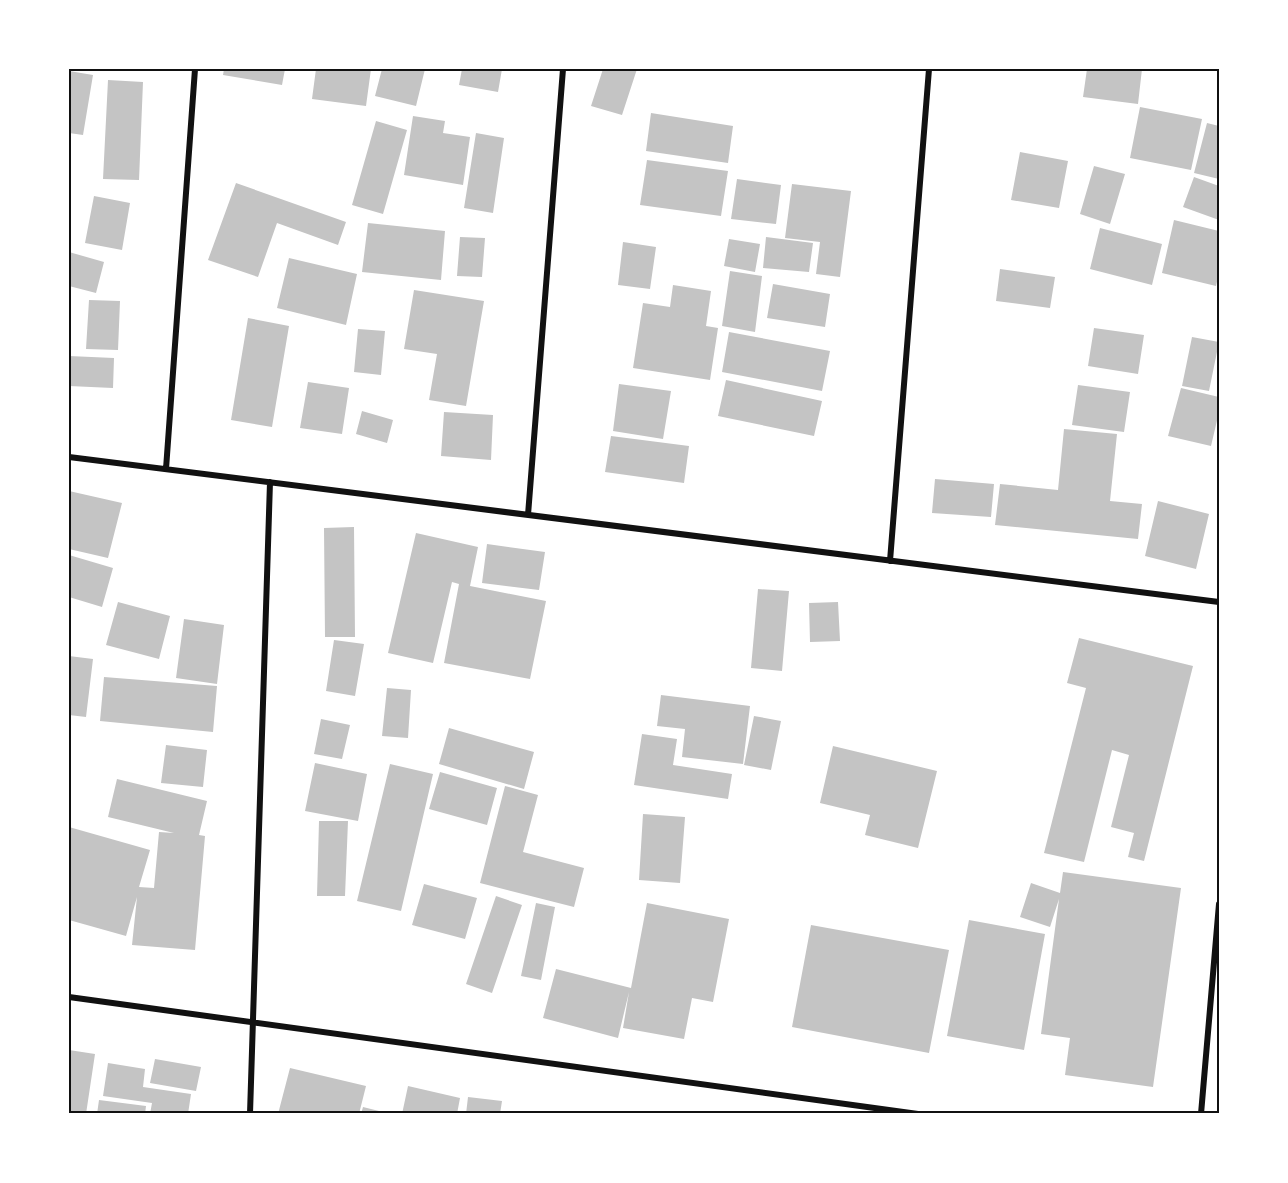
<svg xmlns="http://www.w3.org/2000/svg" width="1288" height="1183" viewBox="0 0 1288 1183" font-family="'Space Grotesk',sans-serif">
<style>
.building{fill:#c4c4c4}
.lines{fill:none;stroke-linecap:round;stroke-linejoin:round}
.minor{stroke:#111;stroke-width:6}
.neatline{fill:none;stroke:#111;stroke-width:2}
</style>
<rect width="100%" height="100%" fill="#fff"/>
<path class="building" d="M 224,69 L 285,69 L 282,85 L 223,75 Z
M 316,69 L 371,69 L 366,106 L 312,99 Z
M 382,69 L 425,69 L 416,106 L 375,96 Z
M 462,69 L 502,69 L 498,92 L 459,85 Z
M 603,69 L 637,69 L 622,115 L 591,106 Z
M 1087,69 L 1142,69 L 1138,104 L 1083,97 Z
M 69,71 L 93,75 L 83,135 L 69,133 Z
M 108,80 L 143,82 L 139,180 L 103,179 Z
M 1140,107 L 1202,119 L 1191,170 L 1130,158 Z
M 651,113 L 733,126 L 728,163 L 646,151 Z
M 413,116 L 445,121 L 443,133 L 470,137 L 463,185 L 404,175 Z
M 376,121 L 407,130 L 383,214 L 352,205 Z
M 1207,123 L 1219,126 L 1219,179 L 1194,173 Z
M 476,133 L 504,138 L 493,213 L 464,208 Z
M 1020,152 L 1068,161 L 1059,208 L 1011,200 Z
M 647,160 L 728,171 L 721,216 L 640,205 Z
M 1094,166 L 1125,174 L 1110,224 L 1080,214 Z
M 1194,177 L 1219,186 L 1219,220 L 1183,207 Z
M 737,179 L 781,185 L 776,224 L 731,219 Z
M 236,183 L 346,222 L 338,245 L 277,223 L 258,277 L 208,260 Z
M 792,184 L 851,191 L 840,277 L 816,274 L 820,242 L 785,238 Z
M 94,196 L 130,203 L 122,250 L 85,243 Z
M 1174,220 L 1219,231 L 1219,273 L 1216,286 L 1162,273 Z
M 368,223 L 445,231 L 441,280 L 362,272 Z
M 1100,228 L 1162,244 L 1152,285 L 1090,269 Z
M 460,237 L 485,238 L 482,277 L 457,276 Z
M 766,237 L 813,243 L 809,272 L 763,268 Z
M 729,239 L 760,244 L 755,272 L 724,266 Z
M 623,242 L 656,247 L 650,289 L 618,285 Z
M 69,252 L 104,262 L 96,293 L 69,286 Z
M 289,258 L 357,274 L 346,325 L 277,308 Z
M 1000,269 L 1055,277 L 1050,308 L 996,301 Z
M 730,271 L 762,276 L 755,332 L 722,326 Z
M 773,284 L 830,294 L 825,327 L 767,318 Z
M 673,285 L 711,291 L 706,326 L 718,328 L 710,380 L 633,368 L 643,303 L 670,307 Z
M 414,290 L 484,301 L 466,406 L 429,400 L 437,354 L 404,349 Z
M 89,300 L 120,301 L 118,350 L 86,349 Z
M 248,318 L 289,326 L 272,427 L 231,420 Z
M 1094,328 L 1144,335 L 1138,374 L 1088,366 Z
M 358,329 L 385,331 L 381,375 L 354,372 Z
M 729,332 L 830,351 L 822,391 L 722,372 Z
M 1192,337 L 1219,342 L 1209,391 L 1182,386 Z
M 69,356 L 114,358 L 113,388 L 69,386 Z
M 726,380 L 822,401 L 814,436 L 718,416 Z
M 308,382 L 349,388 L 342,434 L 300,428 Z
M 619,384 L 671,391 L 663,439 L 613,431 Z
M 1078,385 L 1130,392 L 1124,432 L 1072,425 Z
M 1181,388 L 1219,397 L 1219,412 L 1211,446 L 1168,436 Z
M 362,411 L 393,420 L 387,443 L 356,434 Z
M 444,412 L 493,415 L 491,460 L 441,456 Z
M 1064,429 L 1117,434 L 1110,501 L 1142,504 L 1138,539 L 995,525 L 1000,484 L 1058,490 Z
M 611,436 L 689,446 L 684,483 L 605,472 Z
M 935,479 L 994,484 L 991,517 L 932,513 Z
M 69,491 L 122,503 L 108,558 L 69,549 Z
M 1158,501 L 1209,514 L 1196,569 L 1145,556 Z
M 354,527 L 355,637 L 325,637 L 324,528 Z
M 416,533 L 478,547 L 470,586 L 546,601 L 530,679 L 444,663 L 459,584 L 452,582 L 433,663 L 388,653 Z
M 487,544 L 545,552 L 539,590 L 482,583 Z
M 69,555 L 113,568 L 102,607 L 69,597 Z
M 758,589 L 789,591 L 782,671 L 751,668 Z
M 118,602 L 170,616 L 159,659 L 106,645 Z
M 838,602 L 840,641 L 810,642 L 809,603 Z
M 184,619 L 224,625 L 217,684 L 176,678 Z
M 1079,638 L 1193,666 L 1144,861 L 1128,857 L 1134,833 L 1111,827 L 1129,755 L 1112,750 L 1084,862 L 1044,853 L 1086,688 L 1067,683 Z
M 334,640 L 364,644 L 355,696 L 326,691 Z
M 69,656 L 93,659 L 86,717 L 69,715 Z
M 104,677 L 217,686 L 213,732 L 100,721 Z
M 387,688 L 411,690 L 408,738 L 382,736 Z
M 661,695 L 750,706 L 743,764 L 682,757 L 685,729 L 657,726 Z
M 754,716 L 781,721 L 771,770 L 744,765 Z
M 321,719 L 350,725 L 342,759 L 314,754 Z
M 449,728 L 534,752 L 524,789 L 439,764 Z
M 642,734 L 677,739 L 673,765 L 732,774 L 728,799 L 634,785 Z
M 166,745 L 207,750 L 203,787 L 161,783 Z
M 833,746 L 937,771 L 918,848 L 865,835 L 870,815 L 820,803 Z
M 315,763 L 367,774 L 358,821 L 305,811 Z
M 390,764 L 433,774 L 401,911 L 357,901 Z
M 440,772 L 497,788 L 487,825 L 429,809 Z
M 117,779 L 207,801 L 199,835 L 205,836 L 195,950 L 132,945 L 137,897 L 126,936 L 69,920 L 69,827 L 150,850 L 139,887 L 154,888 L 159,832 L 174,833 L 108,817 Z
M 505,786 L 538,795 L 523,852 L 584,868 L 574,907 L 480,883 Z
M 643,814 L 685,817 L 680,883 L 639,880 Z
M 319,821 L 348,821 L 345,896 L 317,896 Z
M 1063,872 L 1181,888 L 1153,1087 L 1065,1075 L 1070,1038 L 1041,1034 L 1059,899 L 1050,927 L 1020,917 L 1031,883 L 1060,893 Z
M 424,884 L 477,898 L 465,939 L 412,925 Z
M 496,896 L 522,905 L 492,993 L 466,984 Z
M 536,903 L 555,907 L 541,980 L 521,976 Z
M 647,903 L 729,919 L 713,1002 L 692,998 L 684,1039 L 623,1028 L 629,992 L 618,1038 L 543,1018 L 556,969 L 631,988 Z
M 969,920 L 1045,934 L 1024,1050 L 947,1036 Z
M 811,925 L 949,950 L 929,1053 L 792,1027 Z
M 69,1050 L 95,1054 L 86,1114 L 69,1114 Z
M 155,1059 L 201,1067 L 196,1091 L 150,1083 Z
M 108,1063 L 145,1069 L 143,1087 L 191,1094 L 188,1114 L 150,1114 L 152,1103 L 103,1096 Z
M 290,1068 L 366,1086 L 359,1114 L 278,1114 Z
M 408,1086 L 460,1098 L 457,1114 L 402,1114 Z
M 468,1097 L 502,1101 L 500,1114 L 466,1114 Z
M 99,1100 L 146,1106 L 145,1114 L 97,1114 Z
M 363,1107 L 387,1113 L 387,1114 L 361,1114 Z"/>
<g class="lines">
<path class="minor" d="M 69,457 L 1219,602
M 166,469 L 195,69
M 528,515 L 563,69
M 890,561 L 929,69
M 69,997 L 918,1114
M 250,1114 L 270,482
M 1201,1114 L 1219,904"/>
</g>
<rect width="1288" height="1183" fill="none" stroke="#ffffff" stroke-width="141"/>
<rect x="70" y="70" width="1148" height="1042" class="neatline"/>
</svg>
